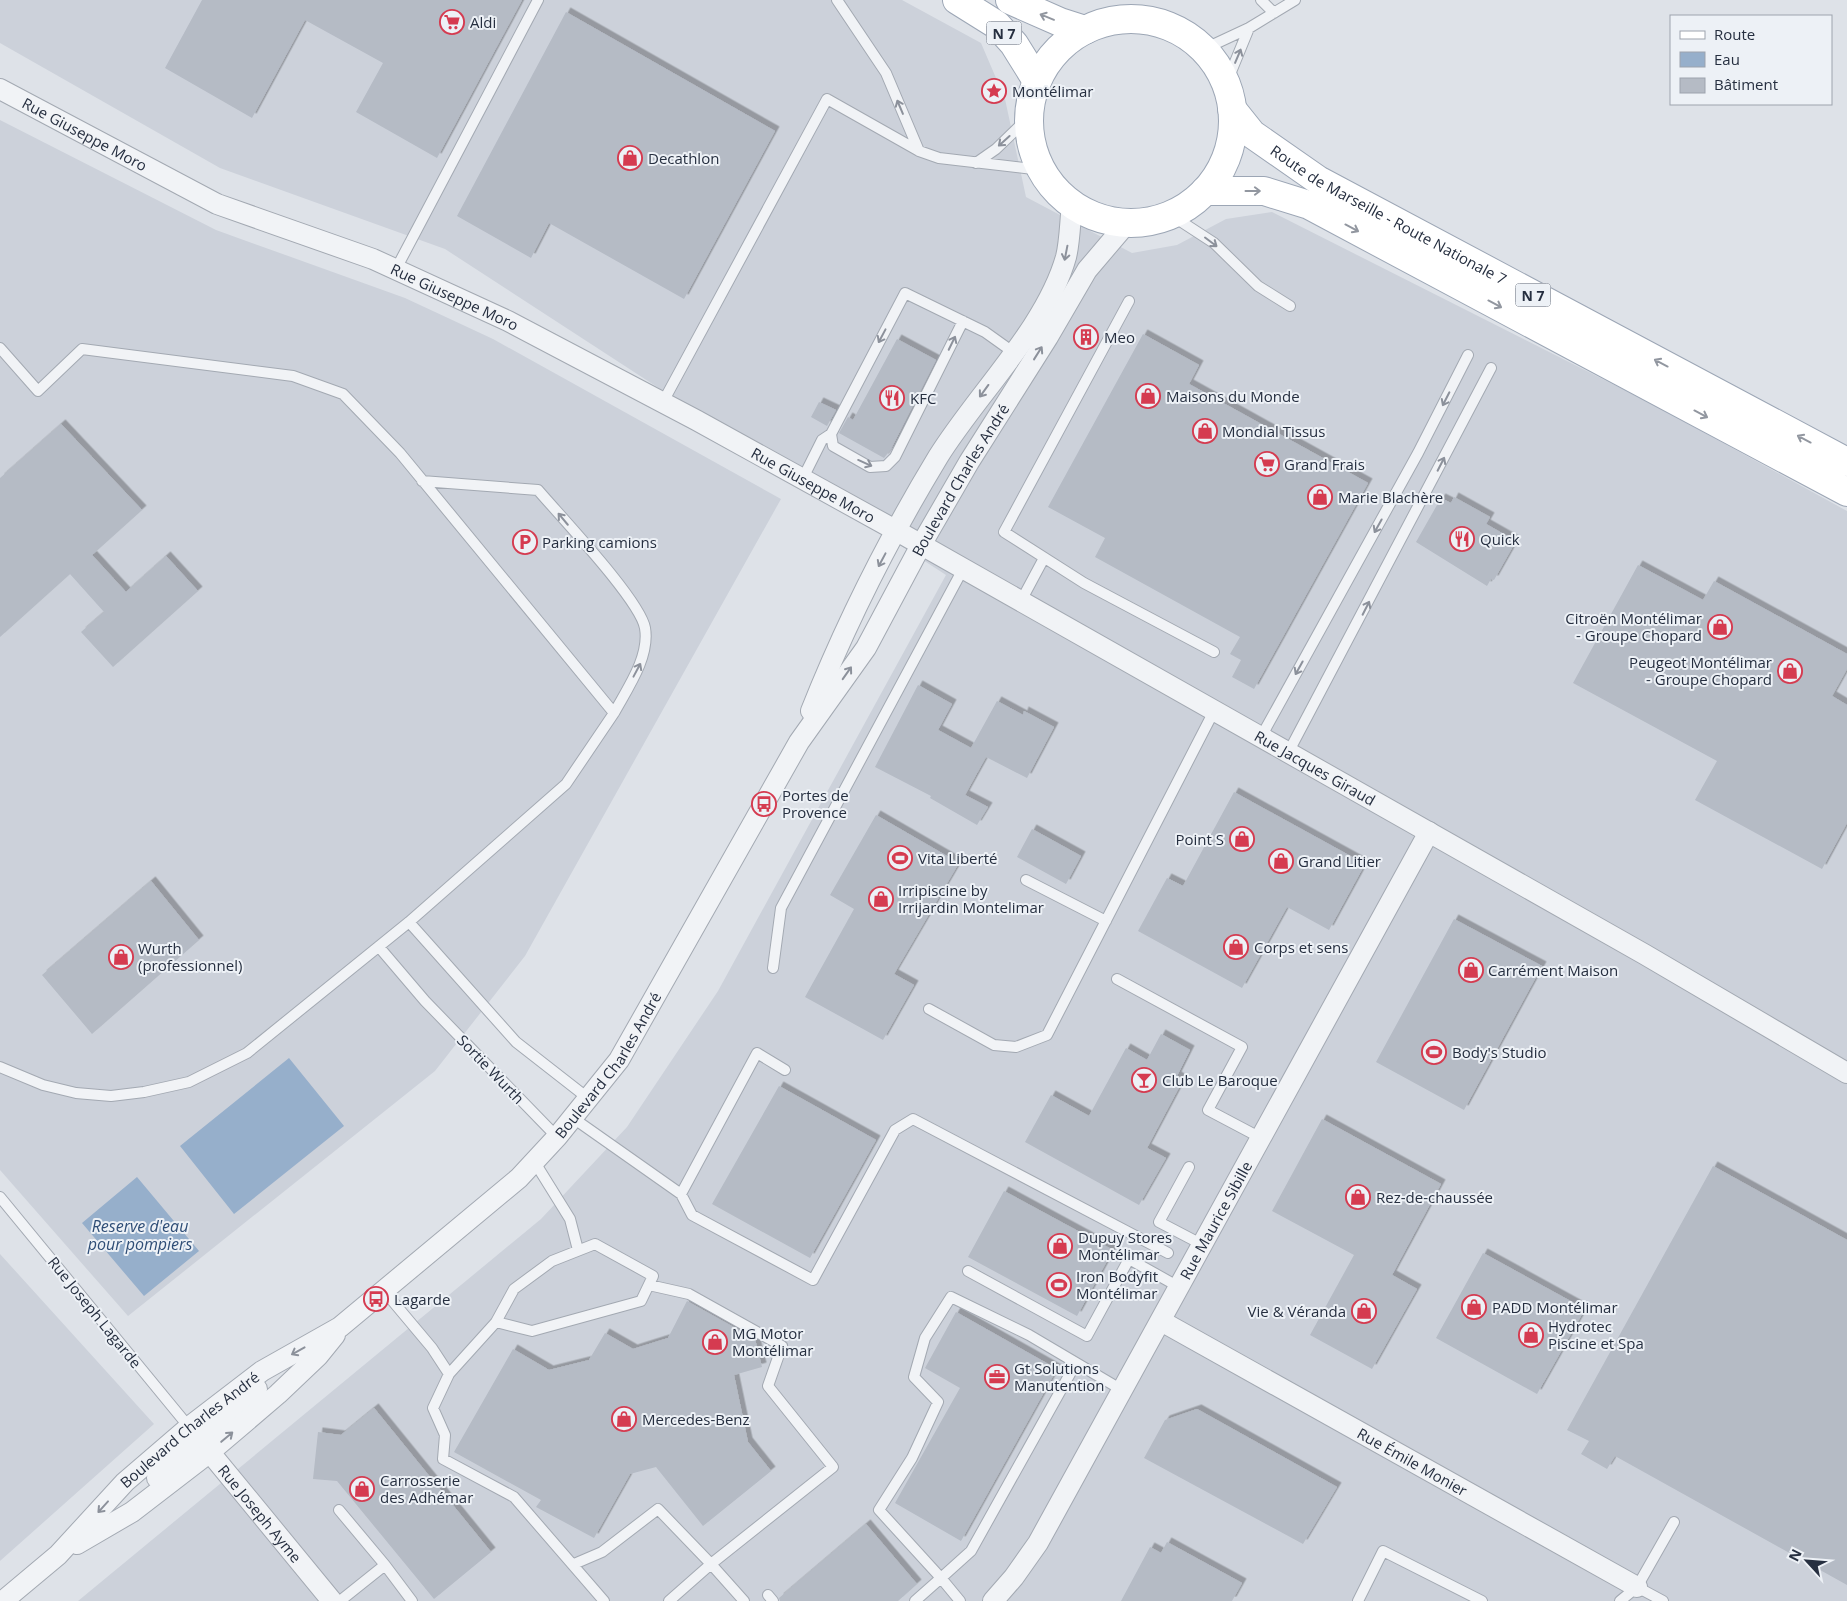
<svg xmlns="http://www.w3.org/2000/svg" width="1847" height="1601" viewBox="0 0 1847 1601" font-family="'Open Sans',sans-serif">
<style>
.built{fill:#ccd1da}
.water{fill:#96afcb}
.building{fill:#b5bbc5;filter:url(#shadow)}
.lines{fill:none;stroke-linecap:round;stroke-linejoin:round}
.lane-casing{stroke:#a3a9b2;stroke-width:12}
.street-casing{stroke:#a3a9b2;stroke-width:22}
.primary-casing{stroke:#9ca6b5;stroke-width:30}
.lane{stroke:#f1f3f6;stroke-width:10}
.street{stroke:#f1f3f6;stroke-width:20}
.primary{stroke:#fff;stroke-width:28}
.oneway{stroke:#9297a0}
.oneway2{stroke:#8c919b}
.labels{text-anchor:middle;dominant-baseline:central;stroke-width:4;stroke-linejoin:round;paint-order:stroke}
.shield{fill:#edf1f6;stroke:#626977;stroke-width:1}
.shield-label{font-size:14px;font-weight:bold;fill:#262f40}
.poi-label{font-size:15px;fill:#262f40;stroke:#edf1f6;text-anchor:start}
.street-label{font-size:15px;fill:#262f40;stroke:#edf1f6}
.water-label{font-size:16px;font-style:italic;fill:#2e4d76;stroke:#edf1f6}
</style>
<defs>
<filter id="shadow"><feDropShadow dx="4.5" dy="-4.5" stdDeviation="0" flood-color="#0004"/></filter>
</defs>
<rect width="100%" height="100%" fill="#dee2e8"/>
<path class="built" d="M 0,0 L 902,0 L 981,43 L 1005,99 L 1026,197 L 1132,253 L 1177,245 L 1226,219 L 1272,212 L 1656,406 L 1847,511 L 1847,1601 L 78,1601 L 541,1219 L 627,1127 L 718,991 L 946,575 L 445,249 L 220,168 L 0,43 Z
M 0,120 L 216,230 L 405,298 L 493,339 L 781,499 L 525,956 L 435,1071 L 128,1316 L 0,1170 Z
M 0,1254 L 154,1424 L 0,1561 Z"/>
<path class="water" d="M 289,1058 L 344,1126 L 234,1214 L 180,1146 Z
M 137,1177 L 199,1251 L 144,1296 L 82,1223 Z"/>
<path class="building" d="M 202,0 L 522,0 L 437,158 L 356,112 L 383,63 L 305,20 L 252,118 L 165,68 Z
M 566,12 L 775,131 L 684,299 L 549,223 L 531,258 L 457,216 Z
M 1143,334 L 1199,365 L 1189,384 L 1368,483 L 1254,689 L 1232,677 L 1241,660 L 1230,654 L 1240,637 L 1095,557 L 1105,538 L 1048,507 Z
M 897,339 L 936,360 L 891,449 L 884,458 L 839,433 L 848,417 L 853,420 Z
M 819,402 L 836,410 L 827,426 L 811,417 Z
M 61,424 L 142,510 L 92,555 L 126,592 L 166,556 L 198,591 L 113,667 L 81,632 L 104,612 L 70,574 L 0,637 L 0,478 Z
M 1454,497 L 1490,517 L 1486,524 L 1516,541 L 1494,580 L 1491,579 L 1487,586 L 1416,542 L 1441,498 L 1451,503 Z
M 1638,565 L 1703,600 L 1714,581 L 1847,654 L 1847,669 L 1832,696 L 1847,705 L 1847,823 L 1822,869 L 1695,800 L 1717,761 L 1573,683 Z
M 918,685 L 952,704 L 938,730 L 971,748 L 997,701 L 1023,715 L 1024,711 L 1054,727 L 1027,778 L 986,757 L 965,795 L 988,807 L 977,825 L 930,798 L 931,796 L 875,767 Z
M 1234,792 L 1365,864 L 1329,930 L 1287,907 L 1242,988 L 1138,931 L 1167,878 L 1183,886 Z
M 876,815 L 959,863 L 894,974 L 914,985 L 883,1040 L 805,997 L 854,909 L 830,895 Z
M 1032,829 L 1081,856 L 1066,884 L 1017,857 Z
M 151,881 L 199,940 L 92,1034 L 42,975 Z
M 1454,919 L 1542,966 L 1464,1110 L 1376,1062 Z
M 1161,1034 L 1190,1050 L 1177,1076 L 1183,1080 L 1147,1148 L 1166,1158 L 1139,1205 L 1025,1142 L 1051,1095 L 1089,1116 L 1126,1048 L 1147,1060 Z
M 779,1086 L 876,1140 L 810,1258 L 712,1204 Z
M 1322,1119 L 1441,1184 L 1392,1275 L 1417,1289 L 1372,1369 L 1310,1335 L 1354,1255 L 1272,1211 Z
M 1713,1166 L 1847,1240 L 1847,1585 L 1615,1456 L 1607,1469 L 1581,1454 L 1589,1441 L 1567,1430 Z
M 1004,1191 L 1113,1250 L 1077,1316 L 968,1257 Z
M 1483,1253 L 1585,1309 L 1537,1394 L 1436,1338 Z
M 687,1301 L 755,1339 L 762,1367 L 734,1375 L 748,1442 L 771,1471 L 703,1526 L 656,1467 L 630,1474 L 594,1538 L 536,1507 L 541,1500 L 454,1452 L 513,1349 L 549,1370 L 589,1360 L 605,1333 L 633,1349 L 668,1338 Z
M 956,1312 L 1057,1369 L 961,1541 L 895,1503 L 960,1388 L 925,1368 Z
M 374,1408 L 491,1552 L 434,1599 L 337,1481 L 313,1479 L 318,1432 L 341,1435 Z
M 1197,1409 L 1337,1487 L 1303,1544 L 1144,1458 L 1165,1420 Z
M 866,1524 L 917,1584 L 898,1601 L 780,1601 L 779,1598 Z
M 1167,1542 L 1242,1583 L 1232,1601 L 1121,1601 L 1150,1547 L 1161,1553 Z"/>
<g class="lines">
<defs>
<path id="lane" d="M 837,0 L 886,73 L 919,151
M 1261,0 L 1274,13
M 1204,49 L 1249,28 L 1295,0
M 1226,84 L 1249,28
M 976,163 L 996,149 L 1029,117
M 1171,215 L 1214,243 L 1258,286 L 1290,306
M 396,269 L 538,0
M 1129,301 L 1004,532 L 1084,583 L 1214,652
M 0,348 L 38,391 L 82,349 L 293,376 L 343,394 L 400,453 L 614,713 L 566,784 L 409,922 L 247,1053 L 189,1082 L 144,1092 L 111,1096 L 76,1093 L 43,1085 L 0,1067
M 663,402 L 827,99 L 919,151 L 939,158 L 1041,170
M 831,434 L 833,446 L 870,467 L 886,466 L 895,457 L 963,321
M 803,478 L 822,440 L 831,434 L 905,293 L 985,332 L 1013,352
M 422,481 L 538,490 C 560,516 640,600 645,628 C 650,657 627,689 614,713
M 1021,601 L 1044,558
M 1261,737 L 1418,453 L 1468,355
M 1288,753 L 1491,368
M 1026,880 L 1106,921
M 409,922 L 516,1042 L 589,1099
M 379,947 L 425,1001 L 557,1137
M 773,968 L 781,908 L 963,569
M 1117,979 L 1242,1047 L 1208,1110 L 1261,1138
M 929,1009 L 994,1045 L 1016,1047 L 1047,1035 L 1214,711
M 573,1118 L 681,1194 L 757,1053 L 785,1070
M 534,1161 L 570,1219 L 578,1250
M 1189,1167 L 1159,1222 L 1203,1245
M 681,1194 L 692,1215 L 813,1280 L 895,1130 L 913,1119 L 1168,1253
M 0,1197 L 189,1427
M 968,1271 L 1087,1336 L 1129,1259 L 1179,1287
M 385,1292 L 432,1348 L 449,1374 L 496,1322 L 532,1331 L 641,1301 L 653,1276 L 595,1244 L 552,1261 L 514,1289 L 496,1322
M 449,1374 L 433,1408 L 445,1435 L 443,1459 L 514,1497 L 604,1601
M 339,1510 L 385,1565 L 340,1601
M 574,1564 L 602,1552 L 658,1509 L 711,1564 L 833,1467 L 768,1386 L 782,1346 L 689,1294 L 649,1285
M 385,1565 L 412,1601
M 1637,1587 L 1663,1601
M 768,1595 L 773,1601
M 669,1601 L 711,1564 L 744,1601
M 915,1601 L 941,1578 L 879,1510 L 912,1458 L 938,1402 L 914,1377 L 925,1338 L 951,1297 L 1029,1335 L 1122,1390
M 960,1601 L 941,1578 L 971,1551 L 1076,1363
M 1358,1601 L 1383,1551 L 1482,1601
M 1620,1601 L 1637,1587 L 1674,1522"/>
<g id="street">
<path id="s1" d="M 0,89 L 217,204 L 373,259 L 508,321 L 696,420 L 897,531 L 1644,954 L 1847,1073"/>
<path d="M 811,711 C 846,623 889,538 938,457 C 977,394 1046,328 1066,257 C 1070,241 1070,221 1072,204"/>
<path id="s2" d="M 1161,1321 L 1637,1587"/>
<path id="s3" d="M 189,1427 L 332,1601"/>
<path d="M 157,1478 L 257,1389"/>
<path d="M 77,1544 L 132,1512 L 210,1452 L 278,1394 L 318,1356 L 335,1335"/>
<path id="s4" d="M 3,1601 L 58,1555 L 125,1482 L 189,1427 L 262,1371 L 340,1327 L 519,1178 L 557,1137 L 619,1060 L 799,742 L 866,648 L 921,545 L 969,462 L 1048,337 L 1087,270 L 1127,223"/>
<path id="s5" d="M 993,1601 L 1014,1577 L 1038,1543 L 1429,832"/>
</g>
<g id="primary">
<path d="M 957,0 L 997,25 L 1014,44 L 1037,81"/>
<path d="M 1010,0 L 1060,22 L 1085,30"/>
<circle cx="1131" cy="121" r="102"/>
<path id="s6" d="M 1232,109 L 1252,134 L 1318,180 L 1847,462"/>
<path d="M 1205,191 L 1264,191 L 1309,205 L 1847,492"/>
</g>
</defs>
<use href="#lane" class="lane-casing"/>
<use href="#street" class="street-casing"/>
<use href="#primary" class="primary-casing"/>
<use href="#lane" class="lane"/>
<use href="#street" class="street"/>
<use href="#primary" class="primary"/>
</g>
<defs><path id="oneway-shaft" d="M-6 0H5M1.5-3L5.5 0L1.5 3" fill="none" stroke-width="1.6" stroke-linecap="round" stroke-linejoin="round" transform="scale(1.25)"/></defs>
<g class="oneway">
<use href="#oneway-shaft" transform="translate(1047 17) rotate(-158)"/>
<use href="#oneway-shaft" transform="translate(1253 191)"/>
<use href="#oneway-shaft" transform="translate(1352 228) rotate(28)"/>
<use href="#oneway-shaft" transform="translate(1495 304) rotate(28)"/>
<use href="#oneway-shaft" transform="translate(1661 363) rotate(-152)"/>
<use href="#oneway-shaft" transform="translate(1701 414) rotate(28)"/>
<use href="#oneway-shaft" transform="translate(1804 439) rotate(-152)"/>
</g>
<g class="oneway2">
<use href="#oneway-shaft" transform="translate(1238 56) rotate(-67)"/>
<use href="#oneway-shaft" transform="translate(900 107) rotate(-113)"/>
<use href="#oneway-shaft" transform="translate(1004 141) rotate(138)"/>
<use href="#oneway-shaft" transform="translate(1211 242) rotate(37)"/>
<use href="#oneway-shaft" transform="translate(1066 253) rotate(101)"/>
<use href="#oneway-shaft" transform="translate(882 336) rotate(118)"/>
<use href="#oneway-shaft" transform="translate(952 343) rotate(-64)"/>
<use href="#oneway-shaft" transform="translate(1038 353) rotate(-58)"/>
<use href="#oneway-shaft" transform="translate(984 391) rotate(126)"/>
<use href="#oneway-shaft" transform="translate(1446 399) rotate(117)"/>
<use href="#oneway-shaft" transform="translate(865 463) rotate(24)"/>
<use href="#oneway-shaft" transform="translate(1441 464) rotate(-63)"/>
<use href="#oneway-shaft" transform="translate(563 519) rotate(-130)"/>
<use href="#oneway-shaft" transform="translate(1378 526) rotate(119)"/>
<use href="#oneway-shaft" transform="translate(882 560) rotate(118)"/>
<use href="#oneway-shaft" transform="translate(1366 608) rotate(-63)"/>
<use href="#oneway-shaft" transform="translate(1299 668) rotate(119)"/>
<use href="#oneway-shaft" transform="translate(637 670) rotate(-62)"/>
<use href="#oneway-shaft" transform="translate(847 673) rotate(-55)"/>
<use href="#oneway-shaft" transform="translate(298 1351) rotate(151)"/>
<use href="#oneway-shaft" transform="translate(227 1437) rotate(-40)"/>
<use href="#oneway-shaft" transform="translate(103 1507) rotate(132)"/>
</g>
<defs>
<symbol id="supermarket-ring" viewBox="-11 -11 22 22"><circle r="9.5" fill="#edf1f6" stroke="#d53b50" stroke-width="1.5"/><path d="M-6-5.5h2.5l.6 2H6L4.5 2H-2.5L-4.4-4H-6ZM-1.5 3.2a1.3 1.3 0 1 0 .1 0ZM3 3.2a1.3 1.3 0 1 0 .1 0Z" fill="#d53b50"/></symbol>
<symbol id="sight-ring" viewBox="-11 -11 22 22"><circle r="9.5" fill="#edf1f6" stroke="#d53b50" stroke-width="1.5"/><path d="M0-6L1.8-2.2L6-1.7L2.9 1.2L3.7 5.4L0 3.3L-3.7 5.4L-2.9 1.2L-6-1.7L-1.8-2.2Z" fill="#d53b50"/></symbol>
<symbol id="shop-ring" viewBox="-11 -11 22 22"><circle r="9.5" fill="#edf1f6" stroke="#d53b50" stroke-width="1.5"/><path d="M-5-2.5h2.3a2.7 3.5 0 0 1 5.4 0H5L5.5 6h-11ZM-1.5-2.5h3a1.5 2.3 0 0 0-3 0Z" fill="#d53b50"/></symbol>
<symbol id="building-ring" viewBox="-11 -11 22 22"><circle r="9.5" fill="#edf1f6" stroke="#d53b50" stroke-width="1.5"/><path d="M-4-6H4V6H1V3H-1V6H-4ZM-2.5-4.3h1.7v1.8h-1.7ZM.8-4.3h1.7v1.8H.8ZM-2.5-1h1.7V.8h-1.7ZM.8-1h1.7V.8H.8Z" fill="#d53b50"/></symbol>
<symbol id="restaurant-ring" viewBox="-11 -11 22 22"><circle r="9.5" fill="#edf1f6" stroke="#d53b50" stroke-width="1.5"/><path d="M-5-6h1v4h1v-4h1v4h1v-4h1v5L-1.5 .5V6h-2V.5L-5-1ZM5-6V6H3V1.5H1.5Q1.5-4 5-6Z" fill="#d53b50"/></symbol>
<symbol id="parking-ring" viewBox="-11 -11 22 22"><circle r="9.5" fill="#edf1f6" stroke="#d53b50" stroke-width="1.5"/><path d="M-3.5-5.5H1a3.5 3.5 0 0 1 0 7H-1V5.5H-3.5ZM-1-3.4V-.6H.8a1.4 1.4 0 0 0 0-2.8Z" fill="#d53b50"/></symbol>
<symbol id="bus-ring" viewBox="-11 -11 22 22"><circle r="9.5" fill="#edf1f6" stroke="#d53b50" stroke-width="1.5"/><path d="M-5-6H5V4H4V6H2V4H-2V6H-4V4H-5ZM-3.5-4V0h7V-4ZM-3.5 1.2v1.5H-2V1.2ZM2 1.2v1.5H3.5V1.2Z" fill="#d53b50"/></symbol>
<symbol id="stadium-ring" viewBox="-11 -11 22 22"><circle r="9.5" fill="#edf1f6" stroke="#d53b50" stroke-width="1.5"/><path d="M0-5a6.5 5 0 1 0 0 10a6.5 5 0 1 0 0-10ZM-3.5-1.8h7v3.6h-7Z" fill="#d53b50"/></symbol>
<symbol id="bar-ring" viewBox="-11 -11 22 22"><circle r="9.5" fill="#edf1f6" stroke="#d53b50" stroke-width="1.5"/><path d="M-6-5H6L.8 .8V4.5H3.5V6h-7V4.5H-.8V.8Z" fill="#d53b50"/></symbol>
<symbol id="office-ring" viewBox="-11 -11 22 22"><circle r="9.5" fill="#edf1f6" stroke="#d53b50" stroke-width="1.5"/><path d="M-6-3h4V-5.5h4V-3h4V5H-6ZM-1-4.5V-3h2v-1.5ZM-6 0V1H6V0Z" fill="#d53b50"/></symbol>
</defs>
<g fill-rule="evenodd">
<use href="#supermarket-ring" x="438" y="8" width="28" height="28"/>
<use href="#sight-ring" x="980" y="77" width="28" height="28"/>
<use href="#shop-ring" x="616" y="144" width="28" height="28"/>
<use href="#building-ring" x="1072" y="323" width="28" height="28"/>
<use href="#shop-ring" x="1134" y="382" width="28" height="28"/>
<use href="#restaurant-ring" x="878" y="384" width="28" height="28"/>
<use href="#shop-ring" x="1191" y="417" width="28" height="28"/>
<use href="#supermarket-ring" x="1253" y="450" width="28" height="28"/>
<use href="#shop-ring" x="1306" y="483" width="28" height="28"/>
<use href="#restaurant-ring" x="1448" y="525" width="28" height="28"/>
<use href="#parking-ring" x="511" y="528" width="28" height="28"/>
<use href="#shop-ring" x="1706" y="613" width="28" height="28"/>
<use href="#shop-ring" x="1776" y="657" width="28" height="28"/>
<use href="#bus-ring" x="750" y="790" width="28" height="28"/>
<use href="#shop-ring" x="1228" y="825" width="28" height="28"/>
<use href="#stadium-ring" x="886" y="844" width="28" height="28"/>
<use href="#shop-ring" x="1267" y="847" width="28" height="28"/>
<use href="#shop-ring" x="867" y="885" width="28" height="28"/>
<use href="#shop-ring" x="1222" y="933" width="28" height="28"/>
<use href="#shop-ring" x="107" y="943" width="28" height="28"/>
<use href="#shop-ring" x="1457" y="956" width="28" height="28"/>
<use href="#stadium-ring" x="1420" y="1038" width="28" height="28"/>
<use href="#bar-ring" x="1130" y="1066" width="28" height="28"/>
<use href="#shop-ring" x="1344" y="1183" width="28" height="28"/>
<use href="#shop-ring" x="1046" y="1232" width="28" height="28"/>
<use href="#stadium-ring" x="1045" y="1271" width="28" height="28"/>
<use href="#bus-ring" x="362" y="1285" width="28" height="28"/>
<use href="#shop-ring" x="1460" y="1293" width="28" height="28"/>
<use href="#shop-ring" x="1350" y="1297" width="28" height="28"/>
<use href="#shop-ring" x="1517" y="1321" width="28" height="28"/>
<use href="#shop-ring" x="701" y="1328" width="28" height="28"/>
<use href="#office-ring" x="983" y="1363" width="28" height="28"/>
<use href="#shop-ring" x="610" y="1405" width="28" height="28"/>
<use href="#shop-ring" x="348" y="1475" width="28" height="28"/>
</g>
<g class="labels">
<g class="shield">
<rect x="986.5" y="21.5" width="35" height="23" rx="4"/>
<rect x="1515.5" y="283.5" width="35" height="23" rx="4"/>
</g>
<g class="shield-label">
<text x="1004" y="33">N 7</text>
<text x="1533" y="295">N 7</text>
</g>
<g class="poi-label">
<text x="470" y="22">Aldi</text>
<text x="1012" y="91">Montélimar</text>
<text x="648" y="158">Decathlon</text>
<text x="1104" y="337">Meo</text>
<text x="1166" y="396">Maisons du Monde</text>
<text x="910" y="398">KFC</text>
<text x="1222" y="431">Mondial Tissus</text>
<text x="1284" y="464">Grand Frais</text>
<text x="1338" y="497">Marie Blachère</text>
<text x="1480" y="539">Quick</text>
<text x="542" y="542">Parking camions</text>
<text x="1702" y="618" text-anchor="end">Citroën Montélimar<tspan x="1702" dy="17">- Groupe Chopard</tspan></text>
<text x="1772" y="662" text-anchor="end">Peugeot Montélimar<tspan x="1772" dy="17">- Groupe Chopard</tspan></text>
<text x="782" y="795">Portes de<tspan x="782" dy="17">Provence</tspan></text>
<text x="1224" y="839" text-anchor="end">Point S</text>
<text x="918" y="858">Vita Liberté</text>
<text x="1298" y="861">Grand Litier</text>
<text x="898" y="890">Irripiscine by<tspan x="898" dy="17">Irrijardin Montelimar</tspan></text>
<text x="1254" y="947">Corps et sens</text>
<text x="138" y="948">Wurth<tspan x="138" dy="17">(professionnel)</tspan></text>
<text x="1488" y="970">Carrément Maison</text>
<text x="1452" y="1052">Body's Studio</text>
<text x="1162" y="1080">Club Le Baroque</text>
<text x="1376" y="1197">Rez-de-chaussée</text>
<text x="1078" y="1237">Dupuy Stores<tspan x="1078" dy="17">Montélimar</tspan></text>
<text x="1076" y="1276">Iron Bodyfit<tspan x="1076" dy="17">Montélimar</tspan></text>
<text x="394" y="1299">Lagarde</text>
<text x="1492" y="1307">PADD Montélimar</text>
<text x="1346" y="1311" text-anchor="end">Vie &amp; Véranda</text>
<text x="1548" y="1326">Hydrotec<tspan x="1548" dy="17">Piscine et Spa</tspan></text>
<text x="732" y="1333">MG Motor<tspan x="732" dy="17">Montélimar</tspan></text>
<text x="1014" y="1368">Gt Solutions<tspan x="1014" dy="17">Manutention</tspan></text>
<text x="642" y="1419">Mercedes-Benz</text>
<text x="380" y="1480">Carrosserie<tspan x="380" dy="17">des Adhémar</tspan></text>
</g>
<g class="street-label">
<text stroke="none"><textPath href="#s1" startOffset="96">Rue Giuseppe Moro</textPath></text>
<text stroke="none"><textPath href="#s6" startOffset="191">Route de Marseille - Route Nationale 7</textPath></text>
<text stroke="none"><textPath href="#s1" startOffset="501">Rue Giuseppe Moro</textPath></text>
<text stroke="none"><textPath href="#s4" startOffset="1498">Boulevard Charles André</textPath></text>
<text stroke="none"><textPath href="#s1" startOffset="906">Rue Giuseppe Moro</textPath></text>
<text stroke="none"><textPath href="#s1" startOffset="1482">Rue Jacques Giraud</textPath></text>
<text stroke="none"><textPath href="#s4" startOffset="814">Boulevard Charles André</textPath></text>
<text transform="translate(491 1069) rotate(46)">Sortie Wurth</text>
<text stroke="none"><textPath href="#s5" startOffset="442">Rue Maurice Sibille</textPath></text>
<text transform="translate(95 1312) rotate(51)">Rue Joseph Lagarde</text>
<text stroke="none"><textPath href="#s4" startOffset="254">Boulevard Charles André</textPath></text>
<text stroke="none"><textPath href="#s2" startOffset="288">Rue Émile Monier</textPath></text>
<text stroke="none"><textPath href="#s3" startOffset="112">Rue Joseph Ayme</textPath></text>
</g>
<g class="water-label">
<text x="140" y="1226">Reserve d'eau<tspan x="140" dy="18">pour pompiers</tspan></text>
</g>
</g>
<rect x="1670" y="15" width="162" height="90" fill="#edf1f6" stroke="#9da3ad"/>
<rect x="1680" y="31" width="25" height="8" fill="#ffffff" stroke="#9da3ad"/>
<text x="1714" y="40" font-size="15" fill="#262f40">Route</text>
<rect x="1680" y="52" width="25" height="15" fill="#96afcb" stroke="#9da3ad"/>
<text x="1714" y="65" font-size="15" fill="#262f40">Eau</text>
<rect x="1680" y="78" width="25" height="15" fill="#b5bbc5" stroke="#9da3ad"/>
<text x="1714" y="90" font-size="15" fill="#262f40">Bâtiment</text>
<g transform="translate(1807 1561) rotate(296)" stroke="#edf1f6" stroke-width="4" paint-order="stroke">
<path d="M0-4L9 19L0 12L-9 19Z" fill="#262f40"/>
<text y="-8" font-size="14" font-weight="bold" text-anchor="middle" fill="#262f40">N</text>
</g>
</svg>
